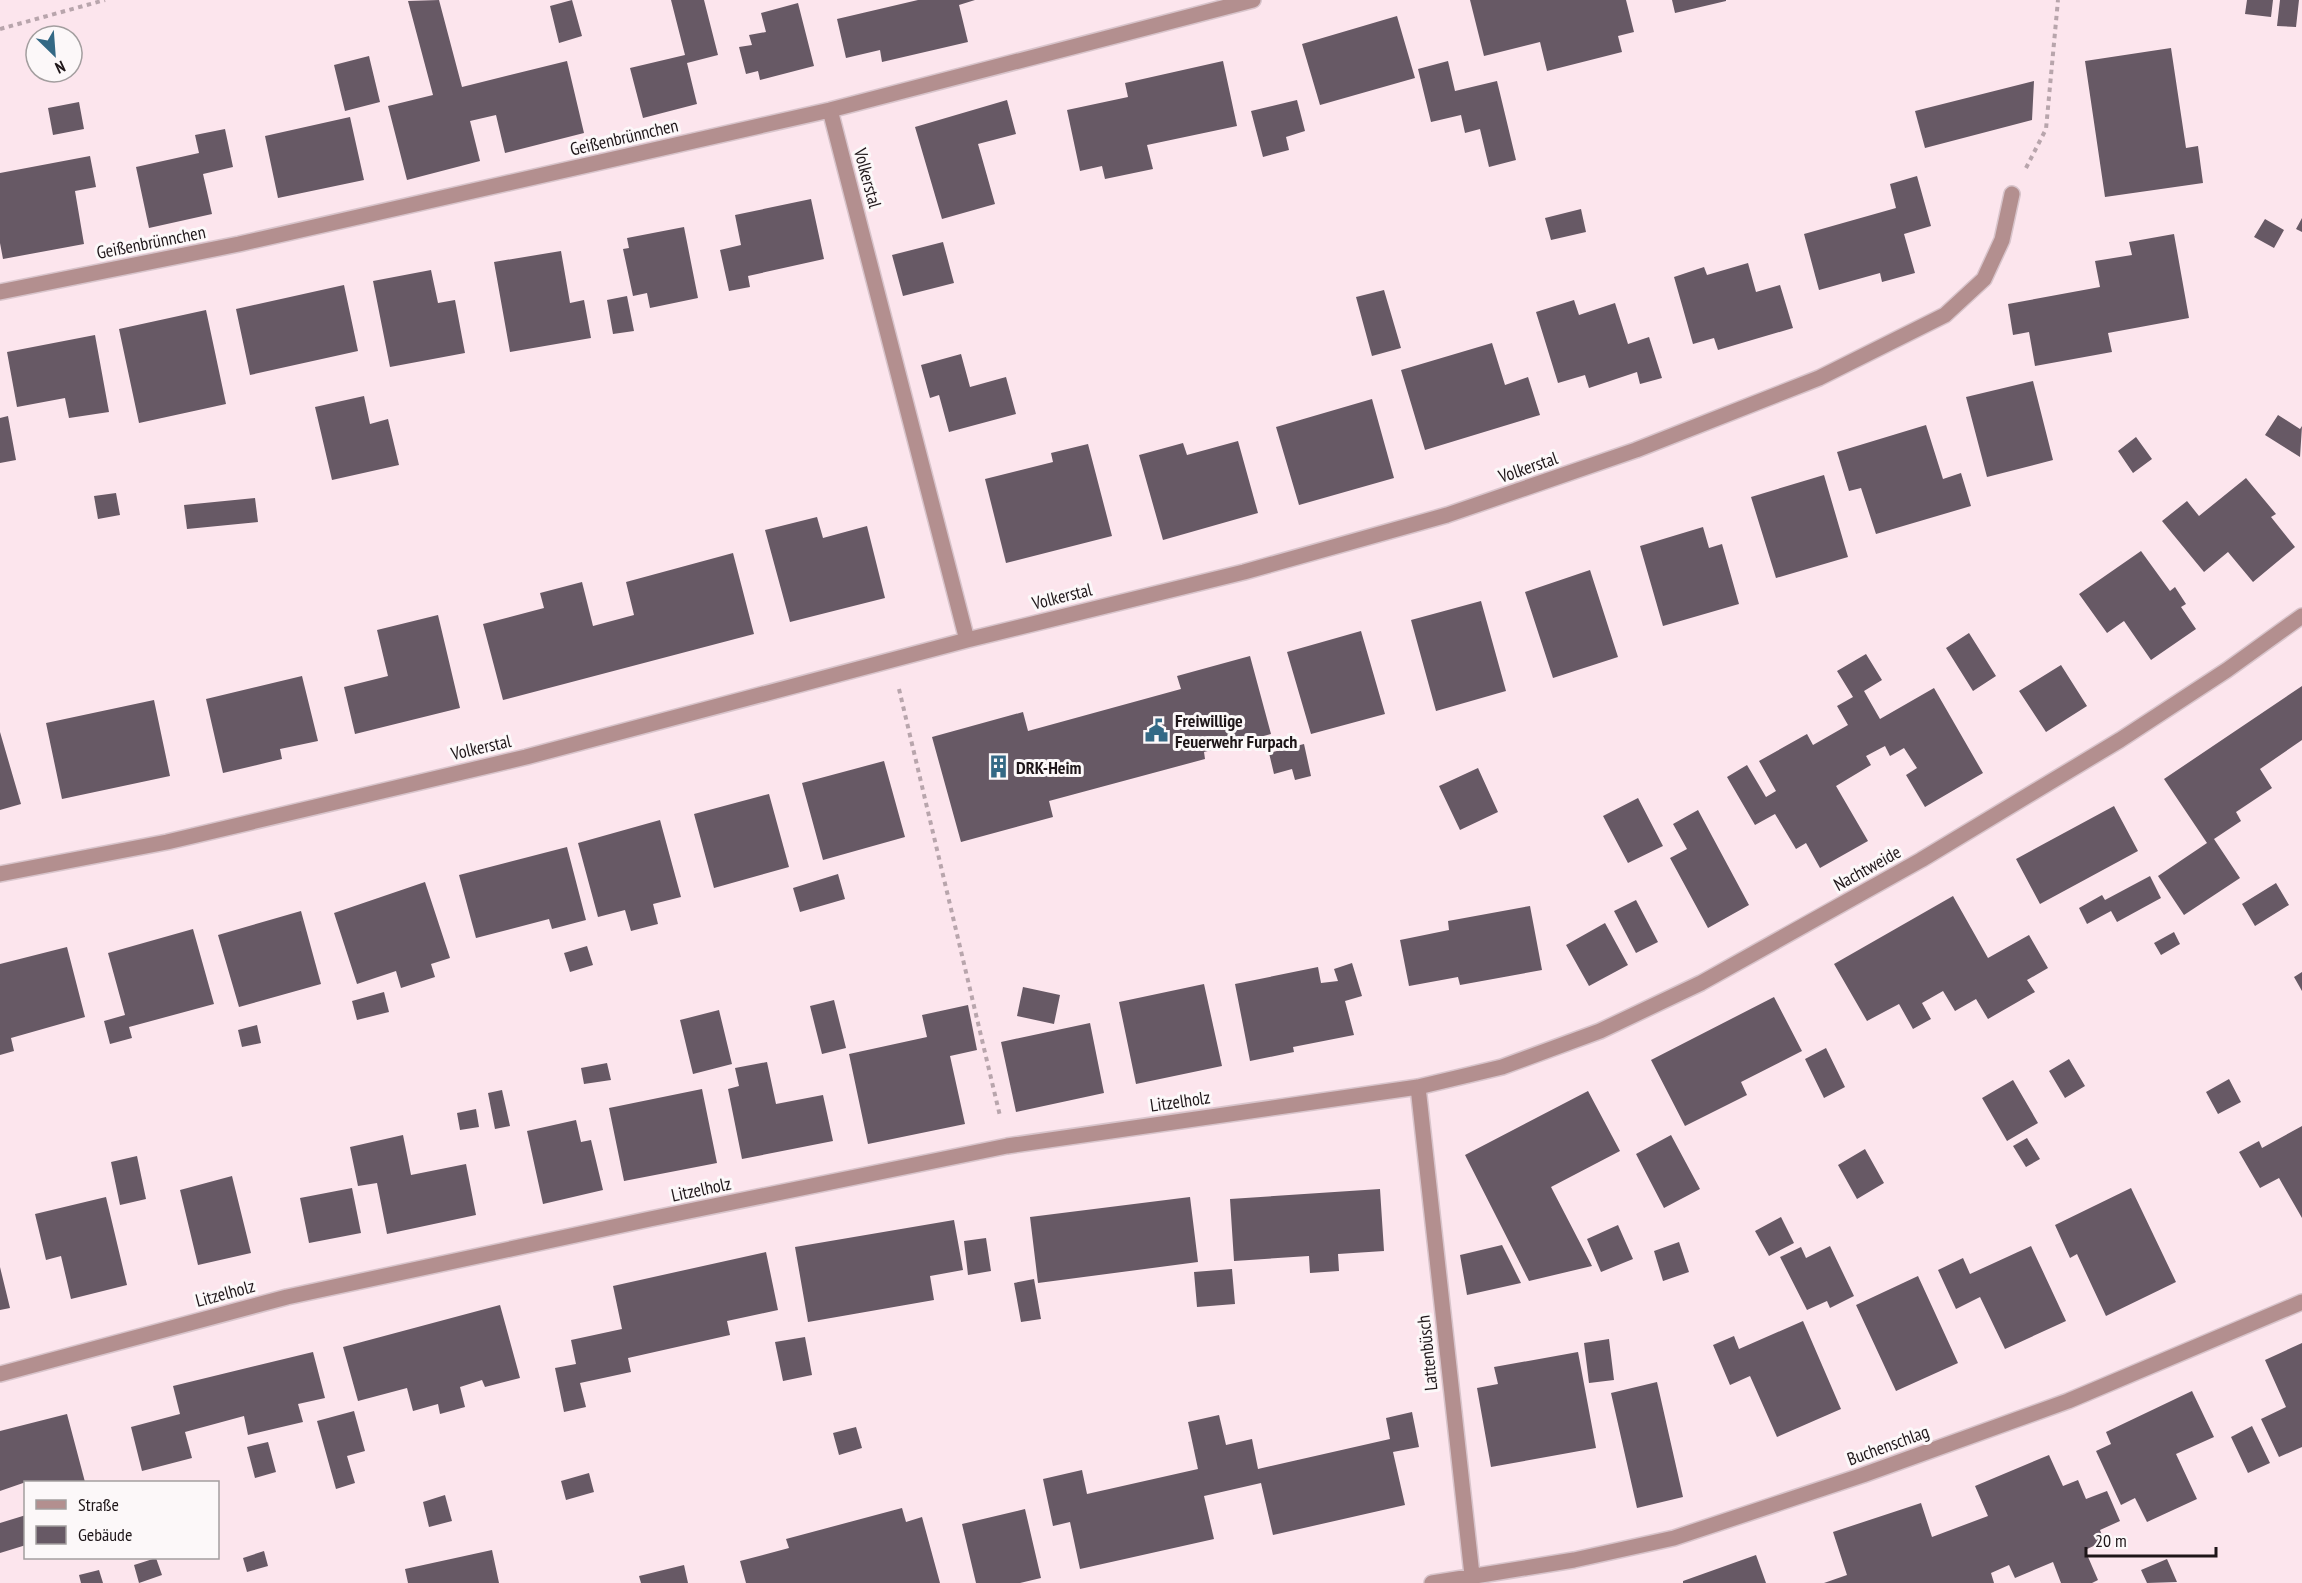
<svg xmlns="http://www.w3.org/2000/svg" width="2302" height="1583" viewBox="0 0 2302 1583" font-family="'PT Sans Narrow',sans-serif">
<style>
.building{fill:#675965}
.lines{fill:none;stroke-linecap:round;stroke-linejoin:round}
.minor-casing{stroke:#d8c4cb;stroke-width:18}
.path{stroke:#b8a5ac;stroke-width:4;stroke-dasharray:4.5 4.5;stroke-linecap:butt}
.minor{stroke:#b38f8f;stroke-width:15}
.labels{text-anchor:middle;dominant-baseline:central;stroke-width:6;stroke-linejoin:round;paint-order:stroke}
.street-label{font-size:18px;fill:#1e1619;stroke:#fcf8f9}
.poi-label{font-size:18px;font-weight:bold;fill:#1e1619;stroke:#fcf8f9;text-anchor:start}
</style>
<rect width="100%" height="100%" fill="#fce5ed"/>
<path class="building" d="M 439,0 L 462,87 L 567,61 L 584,133 L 505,153 L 496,115 L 470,121 L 480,161 L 407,180 L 388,106 L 433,95 L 408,1 Z
M 572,0 L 582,36 L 559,43 L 550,6 Z
M 671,0 L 704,0 L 718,55 L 687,63 L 697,104 L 643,118 L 630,68 L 685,55 Z
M 918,0 L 975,0 L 959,5 L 968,42 L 882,62 L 880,50 L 846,58 L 837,19 Z
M 1470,0 L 1626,0 L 1634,32 L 1618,36 L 1622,52 L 1547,71 L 1540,42 L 1484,56 Z
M 1672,0 L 1726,0 L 1726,1 L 1675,13 Z
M 2247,0 L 2273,0 L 2271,17 L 2245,14 Z
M 2280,0 L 2299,0 L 2296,27 L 2277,26 Z
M 798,3 L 814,66 L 760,80 L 758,71 L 746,74 L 739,47 L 752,45 L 749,35 L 766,32 L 761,13 Z
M 1397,16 L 1415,78 L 1320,105 L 1302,44 Z
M 2171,48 L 2186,148 L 2198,146 L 2203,183 L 2105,197 L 2085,61 Z
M 369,56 L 380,102 L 345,111 L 334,65 Z
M 1223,61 L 1237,126 L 1147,145 L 1153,169 L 1105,179 L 1102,166 L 1080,171 L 1067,110 L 1128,97 L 1125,83 Z
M 1448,61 L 1455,91 L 1497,81 L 1516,160 L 1489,167 L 1480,129 L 1465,133 L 1461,115 L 1431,122 L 1418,69 Z
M 2034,81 L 2032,120 L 1925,148 L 1915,111 Z
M 1007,100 L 1016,134 L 978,144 L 995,204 L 942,219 L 915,127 Z
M 1297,100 L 1305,131 L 1286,137 L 1289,150 L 1263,157 L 1251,111 Z
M 79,102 L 84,129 L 53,135 L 48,108 Z
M 350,117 L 364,180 L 278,198 L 265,136 Z
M 225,129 L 233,167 L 203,174 L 212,214 L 149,228 L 136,167 L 199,153 L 195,135 Z
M 90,156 L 96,187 L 75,191 L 84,244 L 3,259 L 0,243 L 0,173 Z
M 1917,176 L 1931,226 L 1904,234 L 1915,273 L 1882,282 L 1880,273 L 1819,290 L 1804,234 L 1896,208 L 1890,184 Z
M 811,199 L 824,259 L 748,276 L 750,287 L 729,291 L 720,250 L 741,245 L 735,215 Z
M 1581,209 L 1586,232 L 1551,240 L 1545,218 Z
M 2302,218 L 2302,232 L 2296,229 Z
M 2265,219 L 2284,230 L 2274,248 L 2254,237 Z
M 684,227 L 698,298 L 650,308 L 647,293 L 633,296 L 623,249 L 629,248 L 627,238 Z
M 2174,234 L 2189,318 L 2108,333 L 2112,352 L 2035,366 L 2029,332 L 2013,335 L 2008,304 L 2100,287 L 2095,261 L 2132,255 L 2129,242 Z
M 943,242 L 954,283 L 903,296 L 892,255 Z
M 561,251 L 570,303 L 584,300 L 591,338 L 510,352 L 494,262 Z
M 1748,263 L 1756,292 L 1780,285 L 1793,328 L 1718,350 L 1714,338 L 1693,344 L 1674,277 L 1704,267 L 1707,275 Z
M 431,270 L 438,303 L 455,300 L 465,353 L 390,367 L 373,281 Z
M 344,285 L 358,351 L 250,375 L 236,309 Z
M 1384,290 L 1401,348 L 1372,356 L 1356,297 Z
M 627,296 L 634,331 L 613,334 L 607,300 Z
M 1574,300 L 1579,315 L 1615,303 L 1628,344 L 1649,337 L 1662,378 L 1640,384 L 1637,372 L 1589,388 L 1585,375 L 1558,383 L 1536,312 Z
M 206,310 L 226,404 L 139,423 L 119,329 Z
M 95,335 L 109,412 L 69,418 L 65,398 L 17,407 L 7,352 Z
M 1492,343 L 1505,385 L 1528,377 L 1540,415 L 1425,450 L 1401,370 Z
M 961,354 L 970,387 L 1006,377 L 1016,414 L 949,432 L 939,395 L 930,398 L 921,365 Z
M 2033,381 L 2053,460 L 1987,477 L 1966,397 Z
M 364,396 L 370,424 L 388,419 L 399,465 L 332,480 L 315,407 Z
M 1372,399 L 1394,478 L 1299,505 L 1276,427 Z
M 2278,415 L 2300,429 L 2302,426 L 2300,457 L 2265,435 Z
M 8,416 L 16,460 L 0,463 L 0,418 Z
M 1926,425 L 1943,479 L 1961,473 L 1971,506 L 1876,534 L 1861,488 L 1849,491 L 1837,452 Z
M 2136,437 L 2152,459 L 2133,473 L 2118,451 Z
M 1238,441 L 1258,513 L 1163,540 L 1139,455 L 1183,443 L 1187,455 Z
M 1088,444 L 1112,536 L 1006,563 L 985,479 L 1053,462 L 1051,453 Z
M 1824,475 L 1848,557 L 1776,578 L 1751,497 Z
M 2246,478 L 2276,514 L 2271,517 L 2295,547 L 2253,582 L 2228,552 L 2204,572 L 2162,521 L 2187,501 L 2199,516 Z
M 116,493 L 120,515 L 98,519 L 94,496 Z
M 255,498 L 258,522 L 187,529 L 184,505 Z
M 817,517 L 823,538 L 867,526 L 885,598 L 790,622 L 765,530 Z
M 1703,527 L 1709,548 L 1722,544 L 1739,604 L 1663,626 L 1640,546 Z
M 2141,551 L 2170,591 L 2175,587 L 2186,604 L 2181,607 L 2196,629 L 2151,660 L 2124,621 L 2107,633 L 2079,594 Z
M 733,553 L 754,634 L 503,700 L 483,624 L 544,608 L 540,593 L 582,582 L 593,626 L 634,615 L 626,582 Z
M 1590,570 L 1618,657 L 1553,678 L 1525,592 Z
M 1481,601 L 1506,691 L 1436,711 L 1411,620 Z
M 438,615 L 460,708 L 355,734 L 344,687 L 388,676 L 377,630 Z
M 1361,631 L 1385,714 L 1311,734 L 1287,652 Z
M 1969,633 L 1996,676 L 1973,691 L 1946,648 Z
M 1866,654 L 1882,680 L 1864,691 L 1880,719 L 1934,688 L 1983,773 L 1925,807 L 1906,775 L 1917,768 L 1904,748 L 1890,756 L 1885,746 L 1866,756 L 1871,765 L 1836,786 L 1868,841 L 1820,868 L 1806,843 L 1796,849 L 1775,814 L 1755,825 L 1727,777 L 1747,765 L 1766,797 L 1776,791 L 1759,761 L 1807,734 L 1813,745 L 1848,725 L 1837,706 L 1853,697 L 1837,671 Z
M 1250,656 L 1271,734 L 1204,752 L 1205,759 L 1049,801 L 1053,817 L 961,842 L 932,737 L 1023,712 L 1028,731 L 1181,689 L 1177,676 Z
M 2061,665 L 2087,706 L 2046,732 L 2019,691 Z
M 302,676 L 318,741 L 280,749 L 282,759 L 223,773 L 206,699 Z
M 2302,686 L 2302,740 L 2260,769 L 2272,788 L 2236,812 L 2241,821 L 2214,839 L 2240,878 L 2184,915 L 2158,876 L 2207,843 L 2164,779 Z
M 154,700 L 170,776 L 62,799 L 46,723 Z
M 0,732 L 21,804 L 0,810 Z
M 1304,744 L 1311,776 L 1295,780 L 1292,769 L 1274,774 L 1269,753 Z
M 884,761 L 905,837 L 823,860 L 802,783 Z
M 1478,768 L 1498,812 L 1460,830 L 1439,786 Z
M 769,794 L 789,867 L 714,888 L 694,814 Z
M 1638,798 L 1663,846 L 1628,863 L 1603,816 Z
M 2114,806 L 2138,851 L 2040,904 L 2016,859 Z
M 1698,810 L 1749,905 L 1708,928 L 1670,858 L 1687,849 L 1673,824 Z
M 660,820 L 681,897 L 653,904 L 658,924 L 631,931 L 625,910 L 598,917 L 578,843 Z
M 567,847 L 586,920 L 552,929 L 549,919 L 476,938 L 459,875 Z
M 838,874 L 845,899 L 800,912 L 793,888 Z
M 2150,876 L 2161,898 L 2117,922 L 2111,911 L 2087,924 L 2079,908 L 2102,895 L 2105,900 Z
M 425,882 L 450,958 L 431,964 L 435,977 L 401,988 L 396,971 L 357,984 L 334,913 Z
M 2276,883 L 2289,905 L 2255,926 L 2242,904 Z
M 1953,896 L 1988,958 L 2029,935 L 2048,968 L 2027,980 L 2035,992 L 1988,1019 L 1976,999 L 1955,1011 L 1943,991 L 1922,1003 L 1931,1019 L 1913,1029 L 1899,1004 L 1867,1021 L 1834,964 Z
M 1636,900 L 1658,942 L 1636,953 L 1614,911 Z
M 1530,906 L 1542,970 L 1460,985 L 1458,977 L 1409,986 L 1400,940 L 1449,930 L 1448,921 Z
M 301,911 L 321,984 L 239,1007 L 218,935 Z
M 1605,923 L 1628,965 L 1589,986 L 1566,945 Z
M 193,929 L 214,1004 L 129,1027 L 132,1038 L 110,1044 L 104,1021 L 125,1015 L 108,953 Z
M 2174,932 L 2180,944 L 2161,955 L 2154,943 Z
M 587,946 L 593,965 L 570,972 L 564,953 Z
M 67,947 L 85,1017 L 11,1038 L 14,1051 L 0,1055 L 0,964 Z
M 1352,963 L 1362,996 L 1345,1001 L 1354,1035 L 1293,1047 L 1294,1052 L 1250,1061 L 1235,984 L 1318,967 L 1321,983 L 1338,981 L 1334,969 Z
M 2302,972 L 2302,991 L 2294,977 Z
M 1204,984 L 1222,1066 L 1136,1084 L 1119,1002 Z
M 1023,987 L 1060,995 L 1054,1024 L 1017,1016 Z
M 384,992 L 389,1012 L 357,1020 L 352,1001 Z
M 1774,997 L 1802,1051 L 1741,1082 L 1747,1095 L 1685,1126 L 1651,1060 Z
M 834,1000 L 846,1048 L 822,1054 L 810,1006 Z
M 968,1005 L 977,1050 L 950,1056 L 965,1124 L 868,1144 L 849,1054 L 927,1037 L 922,1015 Z
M 719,1010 L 732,1064 L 693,1074 L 680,1020 Z
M 1090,1023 L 1104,1093 L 1016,1112 L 1001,1042 Z
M 257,1025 L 261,1043 L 242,1047 L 238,1030 Z
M 1826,1048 L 1845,1087 L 1824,1098 L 1805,1059 Z
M 2069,1059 L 2085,1086 L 2065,1098 L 2049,1071 Z
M 767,1062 L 776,1104 L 823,1095 L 833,1141 L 742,1159 L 728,1089 L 739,1086 L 735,1068 Z
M 607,1063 L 611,1080 L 584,1084 L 581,1068 Z
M 2229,1079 L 2241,1102 L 2218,1114 L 2206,1092 Z
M 2013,1080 L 2038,1123 L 2007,1141 L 1982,1098 Z
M 702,1089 L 717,1163 L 624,1181 L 609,1108 Z
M 502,1090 L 510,1126 L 495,1129 L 488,1093 Z
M 1588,1091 L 1620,1151 L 1551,1187 L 1592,1266 L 1529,1281 L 1465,1155 Z
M 476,1109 L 479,1127 L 460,1130 L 457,1113 Z
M 576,1120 L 581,1142 L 591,1140 L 603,1190 L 543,1204 L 527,1131 Z
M 2302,1126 L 2302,1218 L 2279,1178 L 2260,1188 L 2239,1152 L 2259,1141 L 2262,1148 Z
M 403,1135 L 411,1175 L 466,1164 L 476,1215 L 387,1234 L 377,1183 L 358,1186 L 350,1147 Z
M 1671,1135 L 1700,1189 L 1664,1208 L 1636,1154 Z
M 2027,1138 L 2040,1159 L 2026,1167 L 2013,1146 Z
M 1865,1149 L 1884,1183 L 1857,1199 L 1838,1165 Z
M 137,1156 L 146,1199 L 120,1205 L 111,1162 Z
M 232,1176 L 251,1253 L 198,1265 L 180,1190 Z
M 352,1188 L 361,1233 L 309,1243 L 300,1198 Z
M 2131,1188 L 2176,1282 L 2106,1316 L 2077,1254 L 2070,1258 L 2055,1225 Z
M 1380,1189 L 1384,1251 L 1338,1254 L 1339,1271 L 1310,1273 L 1309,1256 L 1234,1261 L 1230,1199 Z
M 106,1197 L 127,1285 L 71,1299 L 61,1256 L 46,1260 L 35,1214 Z
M 1190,1197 L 1198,1262 L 1038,1283 L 1030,1217 Z
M 1781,1217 L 1794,1243 L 1769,1256 L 1755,1231 Z
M 954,1220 L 963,1270 L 930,1276 L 934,1300 L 808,1322 L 795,1247 Z
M 1618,1225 L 1633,1259 L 1601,1272 L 1587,1239 Z
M 986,1238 L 991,1271 L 968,1275 L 964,1241 Z
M 1679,1242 L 1689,1272 L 1663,1281 L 1654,1251 Z
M 1502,1245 L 1521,1283 L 1467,1295 L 1460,1255 Z
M 1830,1246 L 1854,1296 L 1830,1308 L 1827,1301 L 1807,1310 L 1780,1257 L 1801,1247 L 1806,1258 Z
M 2031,1246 L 2066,1321 L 2005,1349 L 1980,1297 L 1956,1309 L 1938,1270 L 1963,1258 L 1970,1274 Z
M 766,1252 L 778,1310 L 727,1321 L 730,1335 L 628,1358 L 631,1372 L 580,1383 L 586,1407 L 564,1412 L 555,1368 L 576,1364 L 571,1340 L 622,1329 L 613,1286 Z
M 0,1267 L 10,1308 L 0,1310 Z
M 1232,1269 L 1235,1304 L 1197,1307 L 1194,1272 Z
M 1918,1276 L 1958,1363 L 1896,1391 L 1856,1305 Z
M 1034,1279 L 1041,1319 L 1021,1322 L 1014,1283 Z
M 500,1305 L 520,1378 L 485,1387 L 482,1380 L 460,1387 L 465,1407 L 440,1414 L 438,1404 L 413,1411 L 407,1388 L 358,1401 L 343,1347 Z
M 1803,1321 L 1841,1409 L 1777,1437 L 1750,1376 L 1730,1385 L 1713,1345 L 1734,1336 L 1739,1349 Z
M 805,1337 L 812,1375 L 783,1381 L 775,1342 Z
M 1609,1339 L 1614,1380 L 1589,1383 L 1584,1343 Z
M 2302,1343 L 2302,1447 L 2279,1457 L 2261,1419 L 2286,1407 L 2265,1360 Z
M 313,1352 L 325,1398 L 298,1404 L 303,1422 L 248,1435 L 244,1416 L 185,1432 L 192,1458 L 142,1471 L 131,1427 L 180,1414 L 173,1386 Z
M 1578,1352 L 1596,1448 L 1491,1467 L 1477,1388 L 1498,1384 L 1494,1367 Z
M 1657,1382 L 1683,1497 L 1637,1508 L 1611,1393 Z
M 2192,1391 L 2214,1437 L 2176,1454 L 2197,1499 L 2147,1522 L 2135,1498 L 2121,1505 L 2096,1451 L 2111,1444 L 2106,1432 Z
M 354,1411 L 365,1451 L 347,1456 L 355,1483 L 336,1489 L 317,1421 Z
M 1412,1412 L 1419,1447 L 1393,1452 L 1405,1505 L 1273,1535 L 1261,1483 L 1204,1496 L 1214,1539 L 1080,1569 L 1070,1522 L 1053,1526 L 1043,1479 L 1082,1470 L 1087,1494 L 1198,1469 L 1188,1422 L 1219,1415 L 1226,1445 L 1252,1439 L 1258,1469 L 1390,1439 L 1386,1418 Z
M 67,1414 L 85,1482 L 26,1482 L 0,1491 L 0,1431 Z
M 2252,1426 L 2270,1463 L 2248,1473 L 2231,1437 Z
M 856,1427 L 862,1448 L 839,1455 L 833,1433 Z
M 268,1442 L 276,1472 L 255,1478 L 247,1447 Z
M 2049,1455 L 2063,1486 L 2078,1480 L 2086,1499 L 2107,1491 L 2120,1521 L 2100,1530 L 2104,1541 L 2085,1550 L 2098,1580 L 2092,1583 L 2061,1583 L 2053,1562 L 2015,1578 L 2009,1565 L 1991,1573 L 1994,1583 L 1824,1583 L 1847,1575 L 1833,1532 L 1921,1503 L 1932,1537 L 1988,1516 L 1975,1486 Z
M 589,1473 L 594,1492 L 566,1500 L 561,1481 Z
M 445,1495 L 452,1521 L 429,1527 L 423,1502 Z
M 902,1508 L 906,1522 L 922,1517 L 940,1583 L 746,1583 L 740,1561 L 789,1548 L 786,1539 Z
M 1025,1509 L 1041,1578 L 1020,1583 L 976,1583 L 962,1524 Z
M 26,1515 L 26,1545 L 0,1553 L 0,1523 Z
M 492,1550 L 499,1583 L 408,1583 L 405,1569 Z
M 264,1551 L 268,1566 L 247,1572 L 243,1558 Z
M 1756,1555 L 1766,1583 L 1683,1583 L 1683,1581 Z
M 156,1558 L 162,1575 L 139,1583 L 134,1565 Z
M 2167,1559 L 2177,1582 L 2147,1583 L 2141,1570 Z
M 684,1565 L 688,1583 L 641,1583 L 639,1576 Z
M 99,1570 L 103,1583 L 81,1583 L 79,1575 Z"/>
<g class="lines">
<defs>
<path id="minor" d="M 830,110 L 967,640
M 0,292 L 239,244 L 830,110 L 1253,0
M 0,874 L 167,842 L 526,757 L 967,640 L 1244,572 L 1447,515 L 1636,450 L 1819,378 L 1945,315 L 1984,279 L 2002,240 L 2012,194
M 1418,1087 L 1472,1575
M 0,1374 L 287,1297 L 650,1219 L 1007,1146 L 1418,1087 L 1502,1067 L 1600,1031 L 1701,983 L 1921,860 L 2120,740 L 2227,670 L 2302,616
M 1432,1583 L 1574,1560 L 1674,1538 L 1863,1475 L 2068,1401 L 2302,1302"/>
</defs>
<use href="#minor" class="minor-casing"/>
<path class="path" d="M 0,29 L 105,0
M 2026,168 L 2046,129 L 2058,0
M 899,689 L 1000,1116"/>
<use href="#minor" class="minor"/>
</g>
<defs>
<symbol id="civic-bare" viewBox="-9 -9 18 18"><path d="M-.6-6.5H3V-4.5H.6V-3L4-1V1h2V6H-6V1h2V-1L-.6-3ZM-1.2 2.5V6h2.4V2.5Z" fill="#346985" stroke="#fcf8f9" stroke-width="2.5" paint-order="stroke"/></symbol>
<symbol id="building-bare" viewBox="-9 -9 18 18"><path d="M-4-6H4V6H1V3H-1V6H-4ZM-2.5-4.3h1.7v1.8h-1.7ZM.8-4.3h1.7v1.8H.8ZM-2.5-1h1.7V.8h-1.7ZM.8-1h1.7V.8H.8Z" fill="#346985" stroke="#fcf8f9" stroke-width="2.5" paint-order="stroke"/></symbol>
</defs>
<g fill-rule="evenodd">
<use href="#civic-bare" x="1140" y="714" width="33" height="33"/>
<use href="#building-bare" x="982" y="750" width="33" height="33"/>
</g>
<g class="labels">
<g class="street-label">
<text transform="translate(624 137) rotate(-13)">Geißenbrünnchen</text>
<text transform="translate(868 178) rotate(75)">Volkerstal</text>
<text transform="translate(151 242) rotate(-11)">Geißenbrünnchen</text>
<text transform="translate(1528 467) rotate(-19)">Volkerstal</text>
<text transform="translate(1062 596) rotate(-14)">Volkerstal</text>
<text transform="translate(481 747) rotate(-13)">Volkerstal</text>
<text transform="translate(1867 868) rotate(-29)">Nachtweide</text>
<text transform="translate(1180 1101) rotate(-8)">Litzelholz</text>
<text transform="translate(701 1189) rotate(-12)">Litzelholz</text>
<text transform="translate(225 1293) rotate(-15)">Litzelholz</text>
<text transform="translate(1427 1353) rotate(-96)">Lattenbüsch</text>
<text transform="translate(1888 1445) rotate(-20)">Buchenschlag</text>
</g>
<g class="poi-label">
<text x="1175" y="720">Freiwillige<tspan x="1175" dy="21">Feuerwehr Furpach</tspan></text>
<text x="1016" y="767">DRK-Heim</text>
</g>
</g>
<rect x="24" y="1481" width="195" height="78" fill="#fcf8f9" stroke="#a39e9f" stroke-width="1.5"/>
<rect x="36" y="1500" width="30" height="9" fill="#b38f8f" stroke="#a39e9f" stroke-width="1.5"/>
<text x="78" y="1511" font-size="18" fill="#1e1619">Straße</text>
<rect x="36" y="1526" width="30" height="18" fill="#675965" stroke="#a39e9f" stroke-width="1.5"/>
<text x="78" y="1541" font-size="18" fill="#1e1619">Gebäude</text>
<g transform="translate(54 54) rotate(155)"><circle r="28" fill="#fcf8f9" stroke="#a39e9f" stroke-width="1.5"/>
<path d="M0-4.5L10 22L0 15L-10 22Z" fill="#346985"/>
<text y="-9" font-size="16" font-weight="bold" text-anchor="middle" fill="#1e1619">N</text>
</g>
<path d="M2086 1547v9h130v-9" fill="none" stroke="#1e1619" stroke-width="3"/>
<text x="2095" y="1547" font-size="18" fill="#1e1619" stroke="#fcf8f9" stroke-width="4.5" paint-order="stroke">20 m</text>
</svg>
